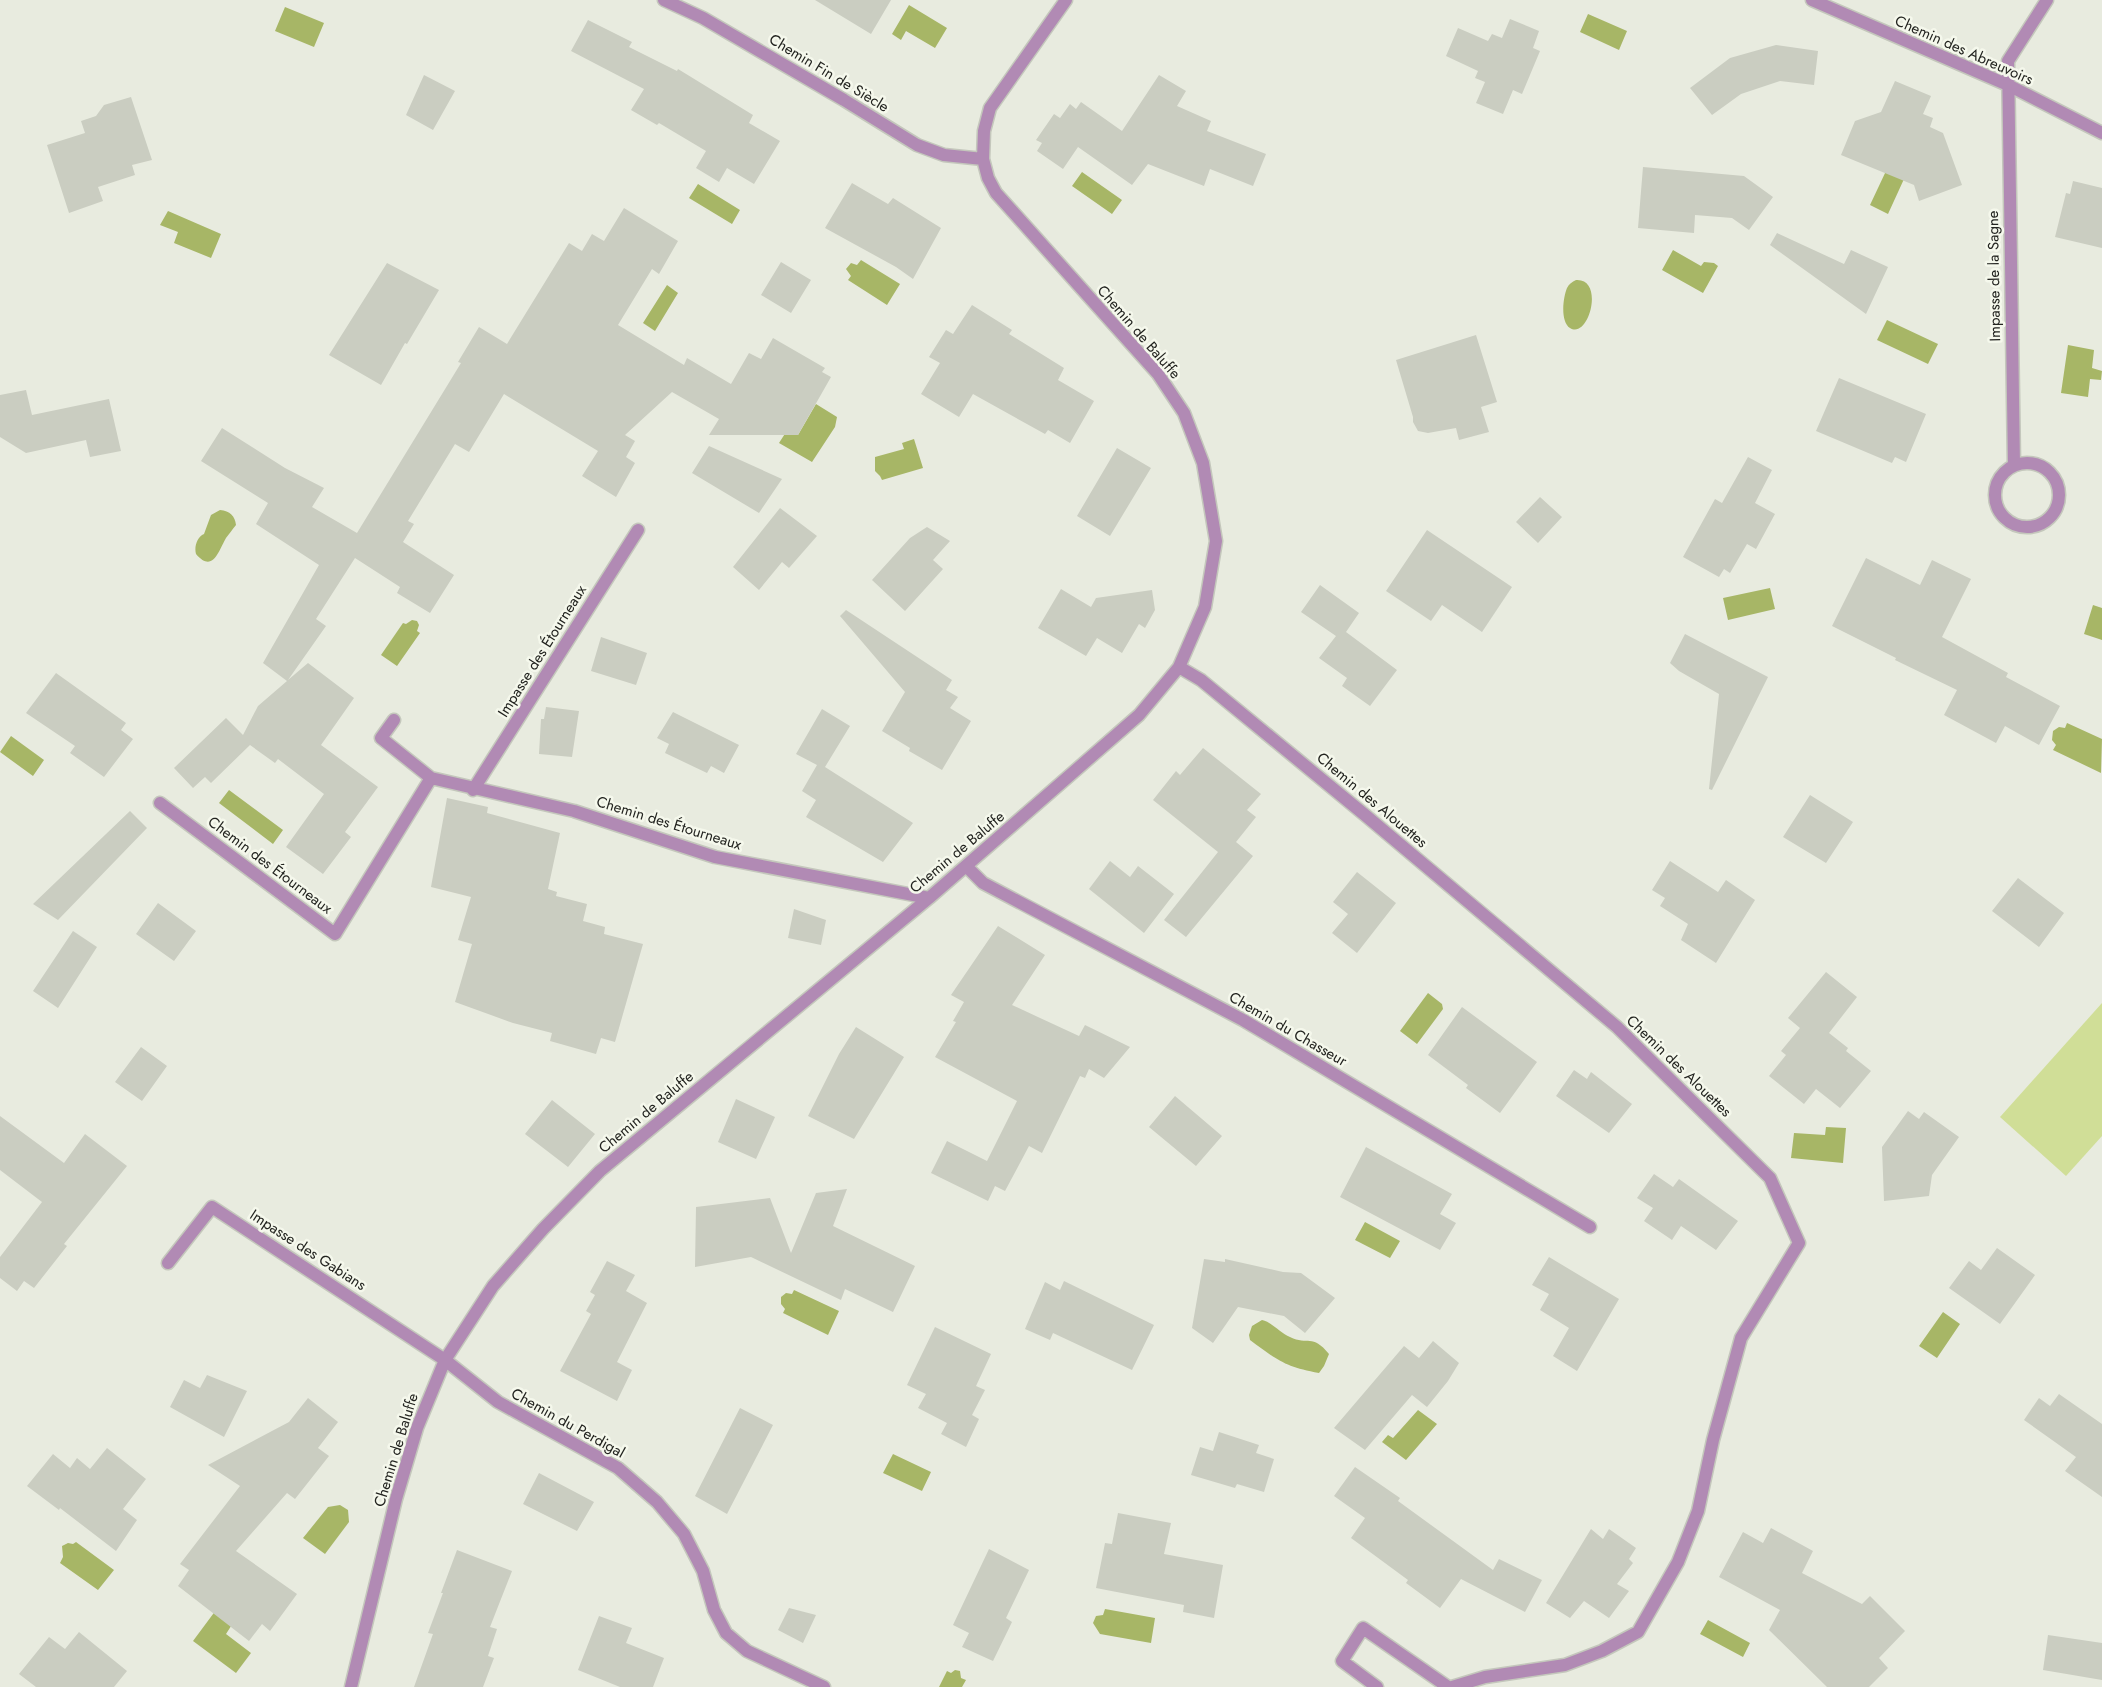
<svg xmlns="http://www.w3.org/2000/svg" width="2102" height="1687" viewBox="0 0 2102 1687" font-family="Jost,sans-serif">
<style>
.green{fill:#d0de97}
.water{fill:#a7b666}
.building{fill:#cacdc1}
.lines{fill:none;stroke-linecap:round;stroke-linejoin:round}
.minor-casing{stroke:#c4c7bc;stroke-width:15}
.minor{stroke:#b18ab4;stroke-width:12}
.labels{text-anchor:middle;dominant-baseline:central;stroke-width:5;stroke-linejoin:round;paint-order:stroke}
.street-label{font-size:15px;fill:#22231f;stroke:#f5f8ec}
</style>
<rect width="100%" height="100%" fill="#e8ebdf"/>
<path class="green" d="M 2102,1003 L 2102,1136 L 2066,1176 L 2000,1117 Z"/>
<path class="water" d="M 909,5 L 947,28 L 935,48 L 906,31 L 901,40 L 892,34 Z
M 285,7 L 324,23 L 314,47 L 275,31 Z
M 1588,14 L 1627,31 L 1619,50 L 1580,32 Z
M 1886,171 L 1904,179 L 1888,214 L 1870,205 Z
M 1082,172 L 1122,200 L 1112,214 L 1072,186 Z
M 698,184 L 740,210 L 732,224 L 689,198 Z
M 168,211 L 221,234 L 211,258 L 174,243 L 178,232 L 160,225 Z
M 1673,250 L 1701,266 L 1704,262 L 1714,263 L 1718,266 L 1703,293 L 1662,270 Z
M 861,260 L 900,284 L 887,305 L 848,280 L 851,276 L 846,269 L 851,263 L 857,265 Z
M 1576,280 C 1605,278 1589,340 1570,328 C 1560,321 1563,298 1567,288 C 1569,284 1572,282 1576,280 Z
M 667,285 L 678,293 L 655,331 L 643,323 Z
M 1887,320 L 1938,344 L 1928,364 L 1877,340 Z
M 2068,345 L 2094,350 L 2092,368 L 2102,371 L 2101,380 L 2090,379 L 2088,397 L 2061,393 Z
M 816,404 L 837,417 L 835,427 L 812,462 L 779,443 L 788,429 L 798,435 Z
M 914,439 L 923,468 L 882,480 L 880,476 L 875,471 L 875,457 L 904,449 L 902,443 Z
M 220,510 C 230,511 235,516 236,525 C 232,530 229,534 226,538 C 219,550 213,574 196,554 C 194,547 197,537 204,534 L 211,515 Z
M 1770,588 L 1775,609 L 1728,620 L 1723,598 Z
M 2093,605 L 2102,608 L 2102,640 L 2084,634 Z
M 412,620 L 417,621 L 419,625 L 417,631 L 420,633 L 397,666 L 381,655 L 403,623 L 406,624 Z
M 2067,723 L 2102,739 L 2101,773 L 2053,750 L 2056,745 L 2052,740 L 2053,731 L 2059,727 L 2065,728 Z
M 11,736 L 44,760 L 33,776 L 0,752 Z
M 229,790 L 283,830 L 273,844 L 219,803 Z
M 1428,993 L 1442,1004 L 1443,1009 L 1417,1044 L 1400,1031 Z
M 1826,1127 L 1846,1128 L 1843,1163 L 1791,1158 L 1794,1133 L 1825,1135 Z
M 1365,1222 L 1400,1241 L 1390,1258 L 1355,1240 Z
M 794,1290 L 839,1311 L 828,1335 L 783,1313 L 785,1309 L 781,1304 L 781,1297 L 786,1293 L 792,1294 Z
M 1943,1312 L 1960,1324 L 1937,1358 L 1919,1346 Z
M 1262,1320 C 1272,1322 1280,1333 1290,1337 C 1308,1346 1312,1333 1329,1354 L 1324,1366 L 1319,1373 C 1285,1367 1277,1360 1250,1340 L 1249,1335 L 1252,1326 Z
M 1418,1410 L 1437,1424 L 1406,1460 L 1382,1442 L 1388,1435 L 1393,1438 Z
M 893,1454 L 931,1472 L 922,1491 L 883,1473 Z
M 340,1505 L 348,1510 L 349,1522 L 325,1554 L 303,1538 L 328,1507 Z
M 76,1542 L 114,1570 L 98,1590 L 60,1563 L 63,1557 L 62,1546 L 68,1543 L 73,1544 Z
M 1105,1609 L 1155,1618 L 1151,1643 L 1100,1634 L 1093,1623 L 1096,1616 L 1103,1615 Z
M 216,1610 L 233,1623 L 226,1634 L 251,1653 L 236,1673 L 193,1641 Z
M 1708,1620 L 1750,1643 L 1743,1657 L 1700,1634 Z
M 955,1670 L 960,1671 L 961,1678 L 966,1680 L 962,1687 L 939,1687 L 947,1671 L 951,1673 Z"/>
<path class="building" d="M 815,0 L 891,0 L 871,34 Z
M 1510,19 L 1539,31 L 1533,48 L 1540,51 L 1522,94 L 1513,90 L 1503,114 L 1476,103 L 1485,82 L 1475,78 L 1478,71 L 1446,56 L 1458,28 L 1488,41 L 1492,34 L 1502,38 Z
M 588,20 L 632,42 L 629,47 L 677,71 L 678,69 L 753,115 L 749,123 L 780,141 L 754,184 L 727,168 L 719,182 L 696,168 L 706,151 L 659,123 L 657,125 L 631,110 L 644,89 L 571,51 Z
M 1776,45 L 1818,51 L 1814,85 L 1780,81 L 1741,94 L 1712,115 L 1690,88 L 1730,58 Z
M 424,75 L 455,91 L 433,130 L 406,115 Z
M 1159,75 L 1186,91 L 1177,106 L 1211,121 L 1207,131 L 1266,154 L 1253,186 L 1210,169 L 1204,186 L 1148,164 L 1132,185 L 1078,147 L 1063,169 L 1037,151 L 1042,143 L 1036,140 L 1054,114 L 1060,118 L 1070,104 L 1076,109 L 1081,102 L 1122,131 Z
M 1895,81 L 1931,96 L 1923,114 L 1933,118 L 1930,127 L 1943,133 L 1962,185 L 1919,201 L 1914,185 L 1841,155 L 1855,121 L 1881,112 Z
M 131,97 L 152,160 L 132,165 L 135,175 L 98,187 L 103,201 L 69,213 L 47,145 L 85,133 L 81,121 L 96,116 L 104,105 Z
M 1643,167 L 1744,176 L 1773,197 L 1749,230 L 1732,218 L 1695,215 L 1694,233 L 1638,228 Z
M 2073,181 L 2102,188 L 2102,248 L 2055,237 L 2066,193 L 2070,194 Z
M 852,183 L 888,204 L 893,198 L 941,228 L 913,279 L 896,267 L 825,228 Z
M 624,208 L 678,241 L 659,274 L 652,269 L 618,325 L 684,365 L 687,358 L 731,384 L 749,353 L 761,359 L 773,338 L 825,368 L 822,372 L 831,377 L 798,435 L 709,435 L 719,419 L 672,392 L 625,435 L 635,441 L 626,457 L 635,463 L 616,497 L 582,476 L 598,451 L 504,394 L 469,452 L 455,444 L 408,521 L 414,524 L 403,542 L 454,575 L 430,613 L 397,593 L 400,587 L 355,558 L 316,619 L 326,626 L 288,680 L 308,663 L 354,698 L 321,745 L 378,787 L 345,832 L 351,837 L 323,874 L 286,847 L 324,794 L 278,759 L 275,763 L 250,745 L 211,783 L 205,777 L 193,788 L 174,768 L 226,718 L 243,735 L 258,706 L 287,681 L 263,663 L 319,565 L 256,524 L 268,503 L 201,461 L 222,428 L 285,468 L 324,488 L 312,507 L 357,533 L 461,363 L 458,362 L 479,327 L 507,344 L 569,243 L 582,251 L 592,234 L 604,241 Z
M 1777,233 L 1844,264 L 1851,250 L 1888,267 L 1866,314 L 1770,245 Z
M 781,262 L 811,280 L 791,313 L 761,295 Z
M 387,263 L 439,290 L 407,344 L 405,343 L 381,385 L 329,355 Z
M 972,305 L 1012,330 L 1009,334 L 1064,368 L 1058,380 L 1094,401 L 1070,443 L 1048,430 L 1045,434 L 973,394 L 959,417 L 921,394 L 940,363 L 929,357 L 946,330 L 953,334 Z
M 1476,335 L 1497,402 L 1481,407 L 1489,432 L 1459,440 L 1456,428 L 1428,433 L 1418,431 L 1413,422 L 1413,417 L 1396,360 Z
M 1839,378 L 1926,414 L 1906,462 L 1895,457 L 1892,463 L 1816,431 Z
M 26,390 L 32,415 L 109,399 L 121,451 L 90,457 L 86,440 L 26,453 L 0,437 L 0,395 Z
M 709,446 L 782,479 L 759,513 L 692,473 Z
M 1117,448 L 1151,468 L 1110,536 L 1077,516 Z
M 1748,457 L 1772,470 L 1755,503 L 1775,514 L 1756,549 L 1747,544 L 1730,573 L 1724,569 L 1719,577 L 1683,557 L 1715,499 L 1722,503 Z
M 1540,497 L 1562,517 L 1538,543 L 1516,522 Z
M 780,508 L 817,536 L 789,568 L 782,562 L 759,590 L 733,567 Z
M 927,527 L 950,541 L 933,560 L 943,569 L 905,611 L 872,580 L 910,538 Z
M 1427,530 L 1512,587 L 1482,632 L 1442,605 L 1431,621 L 1386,591 Z
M 1866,558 L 1920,585 L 1932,560 L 1971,579 L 1942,637 L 2008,673 L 2006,677 L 2060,706 L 2039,745 L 2005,726 L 1996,743 L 1944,715 L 1957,690 L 1895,660 L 1896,658 L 1832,626 Z
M 1320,585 L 1359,613 L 1346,632 L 1397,670 L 1370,706 L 1342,686 L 1347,678 L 1319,658 L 1336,636 L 1301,612 Z
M 1061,589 L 1091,607 L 1096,598 L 1152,590 L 1155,610 L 1145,628 L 1139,624 L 1122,653 L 1097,638 L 1086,656 L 1038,628 Z
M 846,610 L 952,680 L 946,690 L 958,697 L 950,708 L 971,721 L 942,770 L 909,751 L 910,748 L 882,731 L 905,692 L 840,616 Z
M 1685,634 L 1768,677 L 1712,790 L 1709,789 L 1719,694 L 1679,671 L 1670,663 Z
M 601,637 L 647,653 L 636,685 L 591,671 Z
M 56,673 L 126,723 L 121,730 L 133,739 L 104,777 L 70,753 L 75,746 L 26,713 Z
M 546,707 L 579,711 L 572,757 L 539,754 L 541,719 L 544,719 Z
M 822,709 L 850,726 L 825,767 L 913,823 L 883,862 L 806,817 L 816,800 L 802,791 L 817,765 L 796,754 Z
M 673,712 L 739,745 L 724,773 L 711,766 L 707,773 L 665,753 L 669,744 L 657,738 Z
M 1203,748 L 1261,794 L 1247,810 L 1256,817 L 1236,842 L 1253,856 L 1186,937 L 1164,920 L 1218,852 L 1153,800 L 1176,771 L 1180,775 Z
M 1810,795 L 1853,822 L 1826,863 L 1783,837 Z
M 447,798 L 488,807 L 487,813 L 560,833 L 548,889 L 557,892 L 556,896 L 587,904 L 583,921 L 605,927 L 604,934 L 643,944 L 615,1042 L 601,1038 L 596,1054 L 550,1041 L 552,1033 L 513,1023 L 455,1002 L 472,944 L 458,940 L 471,897 L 431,887 Z
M 130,811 L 147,828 L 58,920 L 33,904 Z
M 1110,861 L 1130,877 L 1138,866 L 1174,894 L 1144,933 L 1089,889 Z
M 1670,861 L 1718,892 L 1726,880 L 1755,900 L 1716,963 L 1681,940 L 1688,924 L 1660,906 L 1665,898 L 1652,890 Z
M 1357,872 L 1396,903 L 1357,953 L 1332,933 L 1348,914 L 1333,902 Z
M 2018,878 L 2064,913 L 2039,947 L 1992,911 Z
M 158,903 L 196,931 L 174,961 L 136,934 Z
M 794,909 L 826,920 L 821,945 L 788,938 Z
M 998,926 L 1045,955 L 1012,1005 L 1079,1036 L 1085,1025 L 1130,1047 L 1104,1078 L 1089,1069 L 1085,1078 L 1080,1076 L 1042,1153 L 1029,1146 L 1005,1191 L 995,1186 L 988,1201 L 931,1173 L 947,1141 L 987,1161 L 1017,1101 L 935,1057 L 956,1022 L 953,1021 L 964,1002 L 951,995 Z
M 73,931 L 97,947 L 58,1008 L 33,991 Z
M 1826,972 L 1857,997 L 1829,1033 L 1848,1048 L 1846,1051 L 1871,1071 L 1840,1108 L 1816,1089 L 1804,1104 L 1769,1076 L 1786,1055 L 1781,1051 L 1800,1028 L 1788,1018 Z
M 1462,1007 L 1537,1062 L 1500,1113 L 1466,1088 L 1468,1085 L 1428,1055 Z
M 856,1027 L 904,1057 L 854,1139 L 808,1116 L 839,1054 Z
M 141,1047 L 167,1066 L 142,1101 L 115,1082 Z
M 1574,1070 L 1587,1079 L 1591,1072 L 1632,1104 L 1609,1133 L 1556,1096 Z
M 1175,1096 L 1222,1136 L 1196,1166 L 1149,1127 Z
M 736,1099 L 775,1117 L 756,1159 L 718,1142 Z
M 552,1100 L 595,1134 L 568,1167 L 525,1134 Z
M 1908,1111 L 1919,1119 L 1924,1112 L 1959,1137 L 1932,1175 L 1929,1196 L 1884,1201 L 1882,1147 Z
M 0,1116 L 64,1163 L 85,1134 L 127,1166 L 64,1244 L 67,1246 L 34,1288 L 24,1281 L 17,1291 L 0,1278 L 0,1257 L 42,1202 L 0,1170 Z
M 1366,1147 L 1452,1194 L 1440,1214 L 1456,1223 L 1440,1250 L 1340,1197 Z
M 1654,1174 L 1673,1187 L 1679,1179 L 1738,1221 L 1716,1250 L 1681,1226 L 1672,1240 L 1644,1221 L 1653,1208 L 1637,1198 Z
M 847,1189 L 833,1226 L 915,1266 L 893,1312 L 845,1289 L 841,1300 L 751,1257 L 695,1267 L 696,1207 L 770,1198 L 791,1253 L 816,1193 Z
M 1997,1248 L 2035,1275 L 2000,1324 L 1949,1288 L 1969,1261 L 1981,1270 Z
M 1549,1257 L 1619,1299 L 1577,1371 L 1553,1356 L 1569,1328 L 1540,1310 L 1549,1294 L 1532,1285 Z
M 1204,1259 L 1225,1262 L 1225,1259 L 1283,1272 L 1301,1273 L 1335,1298 L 1305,1333 L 1284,1316 L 1238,1307 L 1213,1343 L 1192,1328 Z
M 607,1261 L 635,1275 L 626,1291 L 647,1303 L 617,1362 L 632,1370 L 617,1401 L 560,1371 L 591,1314 L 586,1311 L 595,1295 L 590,1292 Z
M 1064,1281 L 1154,1325 L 1132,1370 L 1053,1333 L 1050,1340 L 1025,1329 L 1045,1282 L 1060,1290 Z
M 935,1327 L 991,1354 L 976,1386 L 985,1390 L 972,1415 L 979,1419 L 966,1447 L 941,1434 L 947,1423 L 918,1408 L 926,1394 L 907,1385 Z
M 1433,1341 L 1459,1363 L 1448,1381 L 1427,1407 L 1412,1395 L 1365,1450 L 1334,1428 L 1404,1346 L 1419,1358 Z
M 207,1375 L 247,1391 L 224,1437 L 170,1407 L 184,1380 L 200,1388 Z
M 2059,1394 L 2102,1424 L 2102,1497 L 2065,1471 L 2076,1457 L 2024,1420 L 2039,1398 L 2050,1406 Z
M 308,1398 L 338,1422 L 318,1448 L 329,1456 L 295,1499 L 287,1493 L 236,1551 L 297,1594 L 270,1631 L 262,1624 L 249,1641 L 178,1586 L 189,1570 L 180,1564 L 240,1486 L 208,1465 L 289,1422 Z
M 740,1408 L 773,1425 L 727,1514 L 695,1496 Z
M 1219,1432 L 1259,1445 L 1256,1453 L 1274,1459 L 1264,1492 L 1237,1484 L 1235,1488 L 1191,1475 L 1200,1447 L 1213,1451 Z
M 107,1448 L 146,1479 L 123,1509 L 137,1520 L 116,1551 L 60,1508 L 59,1510 L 27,1486 L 53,1454 L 70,1468 L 77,1458 L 90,1469 Z
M 1355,1467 L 1400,1498 L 1398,1501 L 1493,1570 L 1499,1559 L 1542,1580 L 1525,1612 L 1461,1579 L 1440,1608 L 1406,1583 L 1408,1580 L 1351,1538 L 1365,1518 L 1334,1496 Z
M 539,1473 L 594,1502 L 577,1531 L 523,1504 Z
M 1118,1513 L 1171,1523 L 1164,1554 L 1223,1565 L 1214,1618 L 1183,1612 L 1184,1605 L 1096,1588 L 1105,1543 L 1112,1544 Z
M 1771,1528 L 1813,1551 L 1802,1573 L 1862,1604 L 1870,1596 L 1905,1631 L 1879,1658 L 1888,1668 L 1869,1687 L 1827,1687 L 1769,1630 L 1780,1610 L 1719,1577 L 1743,1532 L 1763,1543 Z
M 1591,1529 L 1603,1539 L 1609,1529 L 1636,1548 L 1629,1559 L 1633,1563 L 1617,1584 L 1629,1591 L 1609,1618 L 1584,1601 L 1570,1618 L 1546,1603 Z
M 989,1549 L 1029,1570 L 1006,1618 L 1012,1622 L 993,1661 L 962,1647 L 969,1633 L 953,1625 Z
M 457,1550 L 512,1571 L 490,1627 L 497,1629 L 488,1656 L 494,1658 L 483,1687 L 414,1687 L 433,1634 L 428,1633 L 443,1593 L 441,1593 Z
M 789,1608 L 816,1615 L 803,1643 L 778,1630 Z
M 599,1616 L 632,1628 L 626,1643 L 664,1658 L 653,1687 L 620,1687 L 578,1670 Z
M 79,1632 L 127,1671 L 114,1687 L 36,1687 L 19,1674 L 49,1637 L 65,1649 Z
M 2048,1635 L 2102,1643 L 2102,1680 L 2043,1670 Z"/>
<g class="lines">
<defs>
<path id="minor" d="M 664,0 L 703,18 L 844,100 L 917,145 L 944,155 L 983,159
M 1812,0 L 2008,85 L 2102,133
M1995 495a32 32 0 1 1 64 0a32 32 0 1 1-64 0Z
M 2014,465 L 2008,61 L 2047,0
M 1179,667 L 1201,680 L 1365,815 L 1617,1027 L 1770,1178 L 1799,1243 L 1741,1338 L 1713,1440 L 1698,1511 L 1678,1562 L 1638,1632 L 1602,1651 L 1565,1665 L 1485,1677 L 1452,1687
M 394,720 L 381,738 L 431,778 L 574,811 L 715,857 L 929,898
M 473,790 L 638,530
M 160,803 L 335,934 L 431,778
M 966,866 L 983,883 L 1243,1020 L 1590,1227
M 168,1263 L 212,1207 L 445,1360 L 498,1402 L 618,1468 L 657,1502 L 684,1534 L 703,1571 L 714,1610 L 726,1633 L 747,1651 L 824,1687
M 351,1687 L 396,1499 L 417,1428 L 445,1360 L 493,1286 L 543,1229 L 600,1171 L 929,898 L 1139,715 L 1179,667 L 1205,607 L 1216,541 L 1203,463 L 1184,413 L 1158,374 L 996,193 L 988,178 L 983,159 L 984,131 L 990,108 L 1066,0
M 1377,1687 L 1342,1661 L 1363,1628 L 1448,1687"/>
</defs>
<use href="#minor" class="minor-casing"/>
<use href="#minor" class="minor"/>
</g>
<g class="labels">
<g class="street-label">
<text transform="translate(1964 50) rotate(24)">Chemin des Abreuvoirs</text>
<text transform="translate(829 73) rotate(31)">Chemin Fin de Siècle</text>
<text transform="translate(1994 276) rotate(-91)">Impasse de la Sagne</text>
<text transform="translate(1139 332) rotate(49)">Chemin de Baluffe</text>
<text transform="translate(542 651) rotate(-58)">Impasse des Étourneaux</text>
<text transform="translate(1372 800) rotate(40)">Chemin des Alouettes</text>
<text transform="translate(669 823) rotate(17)">Chemin des Étourneaux</text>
<text transform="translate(957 852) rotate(-40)">Chemin de Baluffe</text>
<text transform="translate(270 865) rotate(37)">Chemin des Étourneaux</text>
<text transform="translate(1288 1029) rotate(30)">Chemin du Chasseur</text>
<text transform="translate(1679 1066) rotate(44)">Chemin des Alouettes</text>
<text transform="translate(646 1112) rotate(-40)">Chemin de Baluffe</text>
<text transform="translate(308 1250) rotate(33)">Impasse des Gabians</text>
<text transform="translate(568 1423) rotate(29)">Chemin du Perdigal</text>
<text transform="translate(396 1450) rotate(-73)">Chemin de Baluffe</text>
</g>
</g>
</svg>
